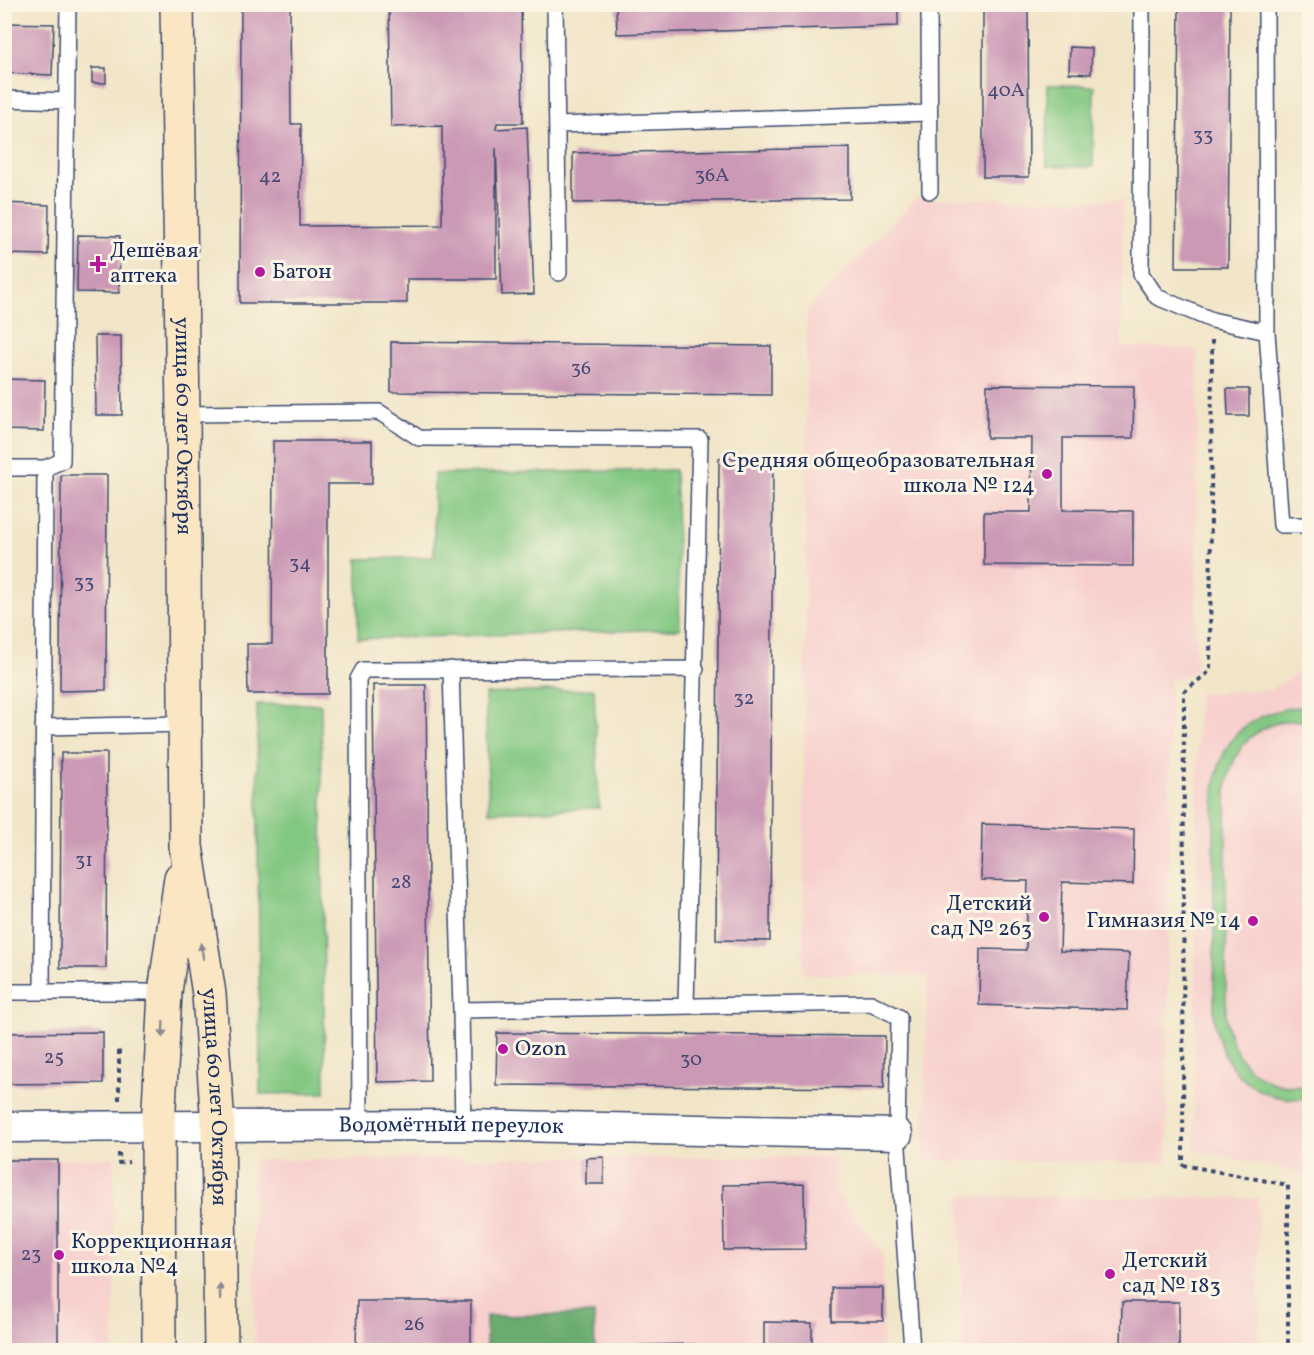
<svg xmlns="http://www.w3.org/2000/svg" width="1314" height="1355" viewBox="0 0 1314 1355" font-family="Vollkorn,serif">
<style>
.built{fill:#f7d0cd}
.green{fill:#83c882;stroke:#4f7c70;stroke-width:1.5}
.forest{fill:#6aac70;stroke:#426e67;stroke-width:1.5}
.building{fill:#cb98b5}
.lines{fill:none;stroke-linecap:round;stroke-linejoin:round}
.service-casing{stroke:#3b4a6e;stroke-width:18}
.minor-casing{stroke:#3b4a6e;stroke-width:33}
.secondary-casing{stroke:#3b4a6e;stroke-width:36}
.path{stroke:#3b4a6e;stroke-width:4;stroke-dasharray:4.5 4.5;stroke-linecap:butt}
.service{stroke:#fff;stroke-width:15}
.minor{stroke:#fff;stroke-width:30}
.secondary{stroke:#fbe6c4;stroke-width:33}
.oneway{fill:#8b8a91}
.poi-dot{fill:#b5179e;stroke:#fcf5e5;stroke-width:2}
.labels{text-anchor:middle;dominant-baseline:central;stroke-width:6;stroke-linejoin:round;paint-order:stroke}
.number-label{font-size:20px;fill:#474974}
.poi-label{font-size:22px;fill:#1b2f5e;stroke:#fcf5e5;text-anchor:start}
.street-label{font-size:22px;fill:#1b2f5e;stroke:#fcf5e5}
</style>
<rect width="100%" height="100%" fill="#fcf5e5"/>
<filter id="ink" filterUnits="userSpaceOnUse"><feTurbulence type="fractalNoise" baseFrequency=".0167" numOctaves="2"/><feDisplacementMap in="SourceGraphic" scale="12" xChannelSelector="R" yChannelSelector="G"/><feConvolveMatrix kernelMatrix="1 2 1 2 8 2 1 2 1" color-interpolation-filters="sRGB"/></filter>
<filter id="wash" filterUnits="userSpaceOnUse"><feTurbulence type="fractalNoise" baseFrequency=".008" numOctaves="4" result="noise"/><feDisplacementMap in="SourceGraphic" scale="24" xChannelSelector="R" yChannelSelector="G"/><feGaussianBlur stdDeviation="1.35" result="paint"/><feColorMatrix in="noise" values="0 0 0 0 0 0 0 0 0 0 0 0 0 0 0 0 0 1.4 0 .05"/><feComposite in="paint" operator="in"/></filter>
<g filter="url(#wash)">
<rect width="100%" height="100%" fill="#f1e5c7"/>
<path class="built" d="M 916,198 L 1123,200 L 1122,347 L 1198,349 L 1196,671 L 1170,681 L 1167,1163 L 924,1160 L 927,976 L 803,974 L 807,311 Z
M 1309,666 L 1309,1188 L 1299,1172 L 1194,1150 L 1198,693 L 1270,690 Z
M 604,1157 L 836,1157 L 835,1189 L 883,1254 L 883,1350 L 255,1350 L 253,1160 Z
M 114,1158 L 114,1350 L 5,1350 L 4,1160 Z
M 960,1196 L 1258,1198 L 1260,1350 L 962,1350 Z"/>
<path class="green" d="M 1048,85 L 1094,86 L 1093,167 L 1047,166 Z
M 675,470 L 680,629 L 358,639 L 358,559 L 434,557 L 434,474 Z
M 594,689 L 599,808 L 489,812 L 485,694 Z
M 257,704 L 321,704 L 325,1093 L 260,1094 Z
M 1297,707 L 1309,709 L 1309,721 C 1261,716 1232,744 1226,791 L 1226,1016 C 1231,1063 1262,1091 1309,1086 L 1309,1098 C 1254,1104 1220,1069 1214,1017 L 1214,790 C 1220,740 1246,713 1297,707 Z"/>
<path class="forest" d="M 594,1314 L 595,1350 L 486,1350 L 486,1316 Z"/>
<g id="blocks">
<path class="building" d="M 241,4 L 290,4 L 291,124 L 301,124 L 300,226 L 442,225 L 442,126 L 391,127 L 389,4 L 521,4 L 523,123 L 497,123 L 496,129 L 527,127 L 534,294 L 502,295 L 496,148 L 496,279 L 407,279 L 407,303 L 240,303 Z
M 616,4 L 898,4 L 898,26 L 617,34 Z
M 983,4 L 1028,4 L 1029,177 L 983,177 Z
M 1179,4 L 1230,4 L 1228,267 L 1176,267 Z
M 4,23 L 54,24 L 52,75 L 4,73 Z
M 1070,47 L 1092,48 L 1091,74 L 1069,73 Z
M 92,68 L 106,68 L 106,83 L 92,83 Z
M 850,148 L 850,199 L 573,203 L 573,153 Z
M 4,203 L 49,205 L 48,255 L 4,254 Z
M 78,235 L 120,236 L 119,293 L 77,292 Z
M 95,336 L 121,336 L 122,415 L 96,415 Z
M 391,342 L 771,346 L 771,395 L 391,392 Z
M 4,379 L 45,380 L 44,431 L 4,430 Z
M 987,385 L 1134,386 L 1133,438 L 1063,438 L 1063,510 L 1133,511 L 1133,566 L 984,565 L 984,512 L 1031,512 L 1032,438 L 987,438 Z
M 1227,389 L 1249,389 L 1249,416 L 1228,416 Z
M 273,441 L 372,441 L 372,484 L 328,484 L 328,694 L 248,694 L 247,644 L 272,644 Z
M 719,458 L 773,459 L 770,941 L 716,940 Z
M 61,475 L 107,475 L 106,690 L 60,691 Z
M 373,685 L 426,685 L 430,1081 L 377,1082 Z
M 61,753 L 107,753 L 106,968 L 60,968 Z
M 982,824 L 1134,829 L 1133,884 L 1062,882 L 1060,951 L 1129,953 L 1127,1010 L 979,1005 L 980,949 L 1026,950 L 1028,881 L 981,880 Z
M 103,1032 L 103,1083 L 4,1084 L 4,1033 Z
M 497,1033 L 885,1036 L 884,1088 L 496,1085 Z
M 604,1157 L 604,1184 L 586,1184 L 586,1158 Z
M 4,1160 L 58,1160 L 58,1350 L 4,1350 Z
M 804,1184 L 805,1249 L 724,1250 L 723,1185 Z
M 832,1288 L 883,1288 L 883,1321 L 832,1321 Z
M 357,1301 L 471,1301 L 471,1350 L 356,1349 Z
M 1122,1302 L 1179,1302 L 1179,1350 L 1121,1350 Z
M 764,1322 L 812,1323 L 812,1350 L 764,1350 Z
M 696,1344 L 696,1350 L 640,1350 L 640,1345 Z"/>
</g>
</g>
<g filter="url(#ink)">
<use href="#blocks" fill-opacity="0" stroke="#3b4a6e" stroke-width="1.5"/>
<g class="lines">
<defs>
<path id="service" d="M 555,4 L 559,273
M 929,4 L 930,191
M 1142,4 L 1141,274 L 1157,297 L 1212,320 L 1267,332 L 1281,525 L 1310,525
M 1266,4 L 1267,332
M 4,99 L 67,101
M 557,125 L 929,113
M 183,414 L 379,412 L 419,438 L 700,439 L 686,1005
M 4,468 L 45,468
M 451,669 L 461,1010
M 43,727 L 185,724
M 42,991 L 45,468 L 62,461 L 68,4
M 4,992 L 165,992
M 360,1125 L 358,679 L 363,670 L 696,669
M 463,1125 L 461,1010 L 871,1003 L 899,1017 L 897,1134 L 912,1350"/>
<g id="minor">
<path id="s1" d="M 4,1127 L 463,1125 L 897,1134"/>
</g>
<g id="secondary">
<path id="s2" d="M 177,4 L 183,414 L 186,846 L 209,994 L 218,1126 L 221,1350"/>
<path d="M 159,1350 L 158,1127 L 165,992 L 181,878"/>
</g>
</defs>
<use href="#service" class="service-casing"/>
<use href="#minor" class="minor-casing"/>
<use href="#secondary" class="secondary-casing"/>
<path class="path" d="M 1212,340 L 1210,671 L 1184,692 L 1183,1165 L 1288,1185 L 1288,1350
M 119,1100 L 119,1050
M 119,1153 L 119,1163 L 129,1162"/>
<use href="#service" class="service"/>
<use href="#minor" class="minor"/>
<use href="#secondary" class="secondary"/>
</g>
<defs><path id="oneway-solid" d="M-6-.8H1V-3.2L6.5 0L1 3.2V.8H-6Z" transform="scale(1.5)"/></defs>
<g class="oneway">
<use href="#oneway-solid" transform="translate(202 951) rotate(-99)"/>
<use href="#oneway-solid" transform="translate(163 1029) rotate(93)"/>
<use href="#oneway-solid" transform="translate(220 1292) rotate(-91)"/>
</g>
</g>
<g class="poi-dot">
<path d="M95 255h6v6h6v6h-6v6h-6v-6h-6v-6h6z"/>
<circle cx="260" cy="272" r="6"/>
<circle cx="1047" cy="474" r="6"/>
<circle cx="1044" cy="917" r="6"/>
<circle cx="1253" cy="921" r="6"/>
<circle cx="503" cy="1049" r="6"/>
<circle cx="59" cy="1255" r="6"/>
<circle cx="1110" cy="1274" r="6"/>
</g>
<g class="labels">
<g class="number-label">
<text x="1006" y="91">40А</text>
<text x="1203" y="136">33</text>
<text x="712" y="176">36А</text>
<text x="270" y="177">42</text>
<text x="581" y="369">36</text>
<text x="300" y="564">34</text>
<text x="84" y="583">33</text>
<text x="744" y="699">32</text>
<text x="84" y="861">31</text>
<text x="401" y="883">28</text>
<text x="54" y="1058">25</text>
<text x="691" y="1060">30</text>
<text x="31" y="1255">23</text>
<text x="414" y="1325">26</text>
</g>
<g class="poi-label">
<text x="110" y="251">Дешёвая<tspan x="110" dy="25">аптека</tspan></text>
<text x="272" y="272">Батон</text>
<text x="1035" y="461" text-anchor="end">Средняя общеобразовательная<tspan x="1035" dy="25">школа № 124</tspan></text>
<text x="1032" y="904" text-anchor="end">Детский<tspan x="1032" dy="25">сад № 263</tspan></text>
<text x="1241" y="921" text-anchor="end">Гимназия № 14</text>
<text x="515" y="1049">Ozon</text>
<text x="71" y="1242">Коррекционная<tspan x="71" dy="25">школа №4</tspan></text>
<text x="1122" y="1261">Детский<tspan x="1122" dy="25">сад № 183</tspan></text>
</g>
<g class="street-label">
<text stroke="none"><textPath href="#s2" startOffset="422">улица 60 лет Октября</textPath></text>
<text stroke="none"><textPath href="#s2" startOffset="1095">улица 60 лет Октября</textPath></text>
<text stroke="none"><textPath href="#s1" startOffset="447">Водомётный переулок</textPath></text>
</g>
</g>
<rect width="1314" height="1355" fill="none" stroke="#fcf5e5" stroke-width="24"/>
</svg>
